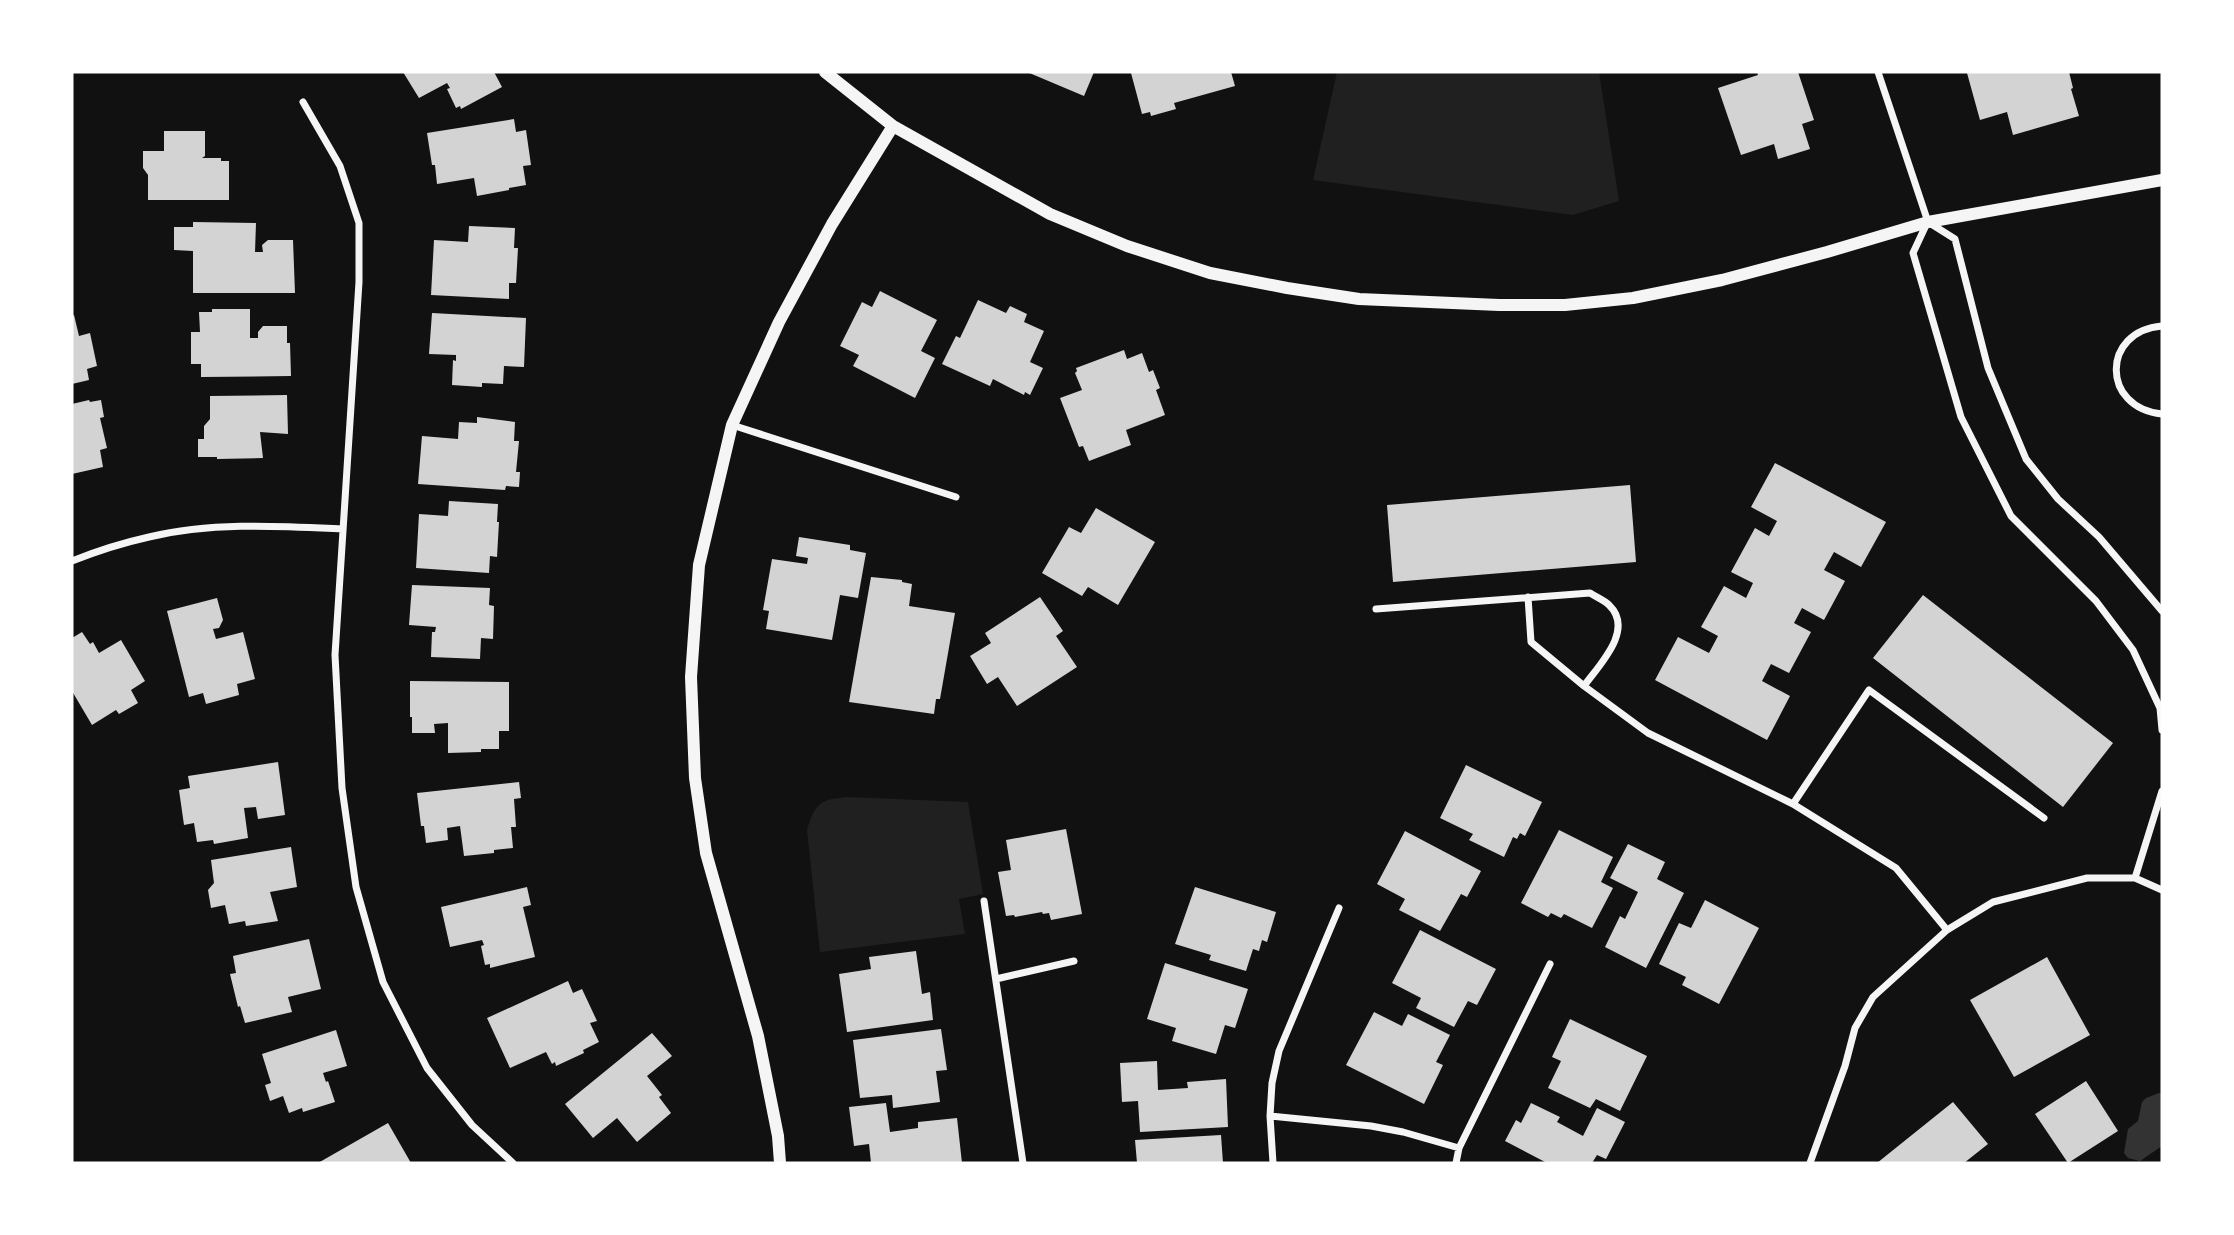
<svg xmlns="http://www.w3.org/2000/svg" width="2234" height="1235" viewBox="0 0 2234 1235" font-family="'Alegreya Sans',sans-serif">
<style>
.green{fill:#202020}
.water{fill:#333}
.building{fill:#d3d3d3}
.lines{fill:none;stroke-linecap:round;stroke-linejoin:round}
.minor{stroke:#f5f5f5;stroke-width:7}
.tertiary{stroke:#f5f5f5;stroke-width:12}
</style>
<rect width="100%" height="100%" fill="#111"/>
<path class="green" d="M 1337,72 L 1599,72 L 1619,201 L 1573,215 L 1313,180 Z
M 848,797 L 968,802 L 983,894 L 959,899 L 965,934 L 820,952 L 807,830 C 815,803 821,799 848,797 Z"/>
<path class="water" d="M 2159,1093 L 2162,1094 L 2162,1146 L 2140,1161 L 2128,1158 L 2124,1153 L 2128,1129 L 2138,1121 L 2142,1102 L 2146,1098 Z"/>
<path class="building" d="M 403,72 L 494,72 L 502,87 L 461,109 L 460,106 L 456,108 L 447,89 L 450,88 L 447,83 L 419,98 Z
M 1027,72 L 1094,72 L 1084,96 Z
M 1134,72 L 1231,72 L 1235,86 L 1174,103 L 1176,109 L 1151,116 L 1150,112 L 1142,114 L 1131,73 Z
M 1757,72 L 1798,72 L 1814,120 L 1802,124 L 1810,149 L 1778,159 L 1774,144 L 1741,155 L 1718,88 L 1758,75 Z
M 1971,72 L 2069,72 L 2073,88 L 2071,89 L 2079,116 L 2013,135 L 2007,112 L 1980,120 L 1967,73 Z
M 514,119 L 516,132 L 526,130 L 531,165 L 523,166 L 526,185 L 509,188 L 509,190 L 477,196 L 474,178 L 437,184 L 435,165 L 432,165 L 427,133 Z
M 164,131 L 205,131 L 205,156 L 202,158 L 221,158 L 221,161 L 229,161 L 229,200 L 148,200 L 148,175 L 143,168 L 143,151 L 164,151 Z
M 193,222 L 256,223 L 255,252 L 263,252 L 262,245 L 268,240 L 293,240 L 295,293 L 193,293 L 193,251 L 174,250 L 174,227 L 193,227 Z
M 469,226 L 515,228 L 514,248 L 518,248 L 516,283 L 509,283 L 509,299 L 431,295 L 434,240 L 468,242 Z
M 880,291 L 937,320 L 921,351 L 935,358 L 915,398 L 853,366 L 859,355 L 840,346 L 862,302 L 872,307 Z
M 978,300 L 1006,313 L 1010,306 L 1027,314 L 1024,322 L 1044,331 L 1030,362 L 1043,368 L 1030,395 L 1025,392 L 1024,395 L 993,379 L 990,386 L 942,364 L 956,336 L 960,338 Z
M 212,309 L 250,309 L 250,338 L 258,338 L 258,332 L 263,326 L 287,326 L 287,343 L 290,343 L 291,376 L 201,377 L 201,364 L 191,364 L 191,332 L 200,332 L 199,312 L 212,312 Z
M 432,313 L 526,318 L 524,367 L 504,366 L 503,384 L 482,383 L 482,387 L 452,385 L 453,360 L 456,361 L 456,355 L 429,354 Z
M 74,315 L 79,336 L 90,333 L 97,366 L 87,369 L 89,380 L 72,384 L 72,316 Z
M 1124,350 L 1127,359 L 1142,353 L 1149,372 L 1153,370 L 1160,388 L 1156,390 L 1165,415 L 1126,430 L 1131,445 L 1089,461 L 1083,446 L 1079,447 L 1060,398 L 1082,390 L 1075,373 L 1077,371 L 1076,368 Z
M 287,395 L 288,434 L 260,432 L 263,458 L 217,459 L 217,457 L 198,457 L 198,439 L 204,439 L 204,426 L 210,419 L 210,396 Z
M 89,400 L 90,402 L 101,400 L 104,417 L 100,418 L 107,448 L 100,450 L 103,467 L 72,474 L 72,404 Z
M 477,417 L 515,422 L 514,441 L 519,441 L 516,472 L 520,472 L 519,487 L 506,486 L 505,490 L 418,484 L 422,436 L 458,439 L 459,422 L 477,423 Z
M 1775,463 L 1886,522 L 1861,567 L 1834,552 L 1824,570 L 1845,581 L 1824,620 L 1802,608 L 1794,623 L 1811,632 L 1789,673 L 1771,664 L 1762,681 L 1790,696 L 1767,740 L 1655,680 L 1678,637 L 1709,653 L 1718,636 L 1701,627 L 1724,586 L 1746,598 L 1753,583 L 1731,572 L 1755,528 L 1769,536 L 1777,521 L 1751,507 Z
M 1630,485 L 1636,562 L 1393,582 L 1387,505 Z
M 449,501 L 498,504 L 497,522 L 499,522 L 497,557 L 490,556 L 489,573 L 416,568 L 419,514 L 448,516 Z
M 1096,508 L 1155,542 L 1118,605 L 1088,587 L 1082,596 L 1042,573 L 1069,527 L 1081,533 Z
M 799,537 L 850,545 L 850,550 L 866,553 L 858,598 L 840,595 L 832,640 L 766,629 L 769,611 L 763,610 L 772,559 L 807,564 L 808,558 L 796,556 Z
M 871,577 L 902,580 L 902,582 L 912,584 L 909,606 L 955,613 L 940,699 L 936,699 L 934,714 L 849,702 Z
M 412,585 L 490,588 L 489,605 L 494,606 L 493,639 L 481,638 L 480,659 L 431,657 L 432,632 L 435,632 L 436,627 L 409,625 Z
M 1923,595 L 2113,743 L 2063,807 L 1873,658 Z
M 1040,597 L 1063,631 L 1056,636 L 1077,667 L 1017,706 L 998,677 L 987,684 L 970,656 L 991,643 L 985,633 Z
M 217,598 L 223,620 L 219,628 L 213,629 L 216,639 L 243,632 L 255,679 L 237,684 L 239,695 L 206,704 L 203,693 L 189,697 L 167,611 Z
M 82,632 L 90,644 L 93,642 L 99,653 L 121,640 L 145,681 L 131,690 L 138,703 L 119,714 L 116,710 L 92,725 L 72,691 L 72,638 Z
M 410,681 L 509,682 L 509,731 L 499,731 L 499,749 L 481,749 L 481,752 L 448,753 L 448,723 L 434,724 L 435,733 L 412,733 L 412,717 L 410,717 Z
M 278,762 L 285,815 L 258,819 L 256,807 L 244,808 L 248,838 L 214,844 L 213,840 L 197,842 L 194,823 L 184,825 L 179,790 L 190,788 L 188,776 Z
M 1466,765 L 1542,802 L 1525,836 L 1520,833 L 1517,839 L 1513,837 L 1504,857 L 1469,840 L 1473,834 L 1440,818 Z
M 519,782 L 521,798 L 514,799 L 516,827 L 511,827 L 513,848 L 494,850 L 494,853 L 464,856 L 460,826 L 447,828 L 448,840 L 426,843 L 424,826 L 421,826 L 417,793 Z
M 1066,829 L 1082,914 L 1051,920 L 1049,913 L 1043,914 L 1042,912 L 1015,917 L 1014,915 L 1006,916 L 998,872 L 1011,870 L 1006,840 Z
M 1559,830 L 1613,857 L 1601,882 L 1613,888 L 1592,928 L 1564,914 L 1561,918 L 1551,913 L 1548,917 L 1521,903 Z
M 1405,831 L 1481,871 L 1467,897 L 1461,894 L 1440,931 L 1399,910 L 1405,899 L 1377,884 Z
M 1628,844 L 1665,862 L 1657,879 L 1684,893 L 1646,968 L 1605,947 L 1620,916 L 1625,919 L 1638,892 L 1610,878 Z
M 291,847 L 297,887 L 270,892 L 278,921 L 246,926 L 245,921 L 229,924 L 225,905 L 211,908 L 208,890 L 214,883 L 211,860 Z
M 527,887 L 531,905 L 523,907 L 535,957 L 490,968 L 490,964 L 485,965 L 481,946 L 484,945 L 482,940 L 450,947 L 441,907 Z
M 1195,887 L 1276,912 L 1267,942 L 1262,940 L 1259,951 L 1253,949 L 1246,971 L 1209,960 L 1211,955 L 1175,944 Z
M 1705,900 L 1759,928 L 1719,1004 L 1682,985 L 1686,977 L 1659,964 L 1679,923 L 1691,928 Z
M 1420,930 L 1496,969 L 1477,1005 L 1468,1001 L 1454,1027 L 1416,1008 L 1421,998 L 1392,983 Z
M 309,939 L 321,989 L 288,997 L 292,1012 L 245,1023 L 240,1006 L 238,1007 L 230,974 L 236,973 L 233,956 Z
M 916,951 L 922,994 L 930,992 L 933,1020 L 847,1032 L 839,974 L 871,969 L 869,957 Z
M 2047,957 L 2090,1035 L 2014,1077 L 1970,1000 Z
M 1165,963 L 1248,989 L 1235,1028 L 1225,1025 L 1216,1054 L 1172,1041 L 1176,1028 L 1147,1019 Z
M 568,981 L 573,993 L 582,989 L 597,1021 L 590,1023 L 599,1042 L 583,1050 L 584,1053 L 556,1066 L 555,1062 L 552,1064 L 546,1052 L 510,1068 L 487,1018 Z
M 1374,1012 L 1402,1026 L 1408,1014 L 1450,1035 L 1436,1062 L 1443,1065 L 1424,1104 L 1346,1065 Z
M 1570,1019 L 1647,1056 L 1620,1111 L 1596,1099 L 1590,1108 L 1548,1088 L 1561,1061 L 1552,1057 Z
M 941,1029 L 947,1070 L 936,1071 L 940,1102 L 893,1108 L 892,1095 L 860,1098 L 853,1040 Z
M 336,1030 L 347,1066 L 323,1073 L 326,1082 L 328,1081 L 335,1102 L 303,1112 L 302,1108 L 289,1113 L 283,1096 L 270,1101 L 265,1085 L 271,1083 L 262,1054 Z
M 652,1033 L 672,1056 L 647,1076 L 662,1095 L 659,1097 L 671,1113 L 637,1142 L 617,1118 L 593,1138 L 565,1104 Z
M 1157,1061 L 1158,1090 L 1188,1088 L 1187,1082 L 1226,1079 L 1228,1127 L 1140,1132 L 1138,1101 L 1122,1102 L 1120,1063 Z
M 2086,1081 L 2118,1131 L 2068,1163 L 2035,1114 Z
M 1953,1102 L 1988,1144 L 1964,1163 L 1877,1163 Z
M 886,1103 L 890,1132 L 918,1128 L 918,1122 L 957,1118 L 962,1163 L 871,1163 L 869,1144 L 854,1146 L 849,1107 Z
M 1531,1103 L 1560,1117 L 1557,1122 L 1583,1136 L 1597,1108 L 1625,1122 L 1606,1159 L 1597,1155 L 1592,1163 L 1547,1163 L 1505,1141 L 1516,1120 L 1521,1123 Z
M 388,1123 L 411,1163 L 318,1163 Z
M 1221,1135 L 1223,1163 L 1137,1163 L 1135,1140 Z"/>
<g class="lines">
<path class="minor" d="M 1878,72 L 1928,222
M 303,102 L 340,166 L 359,223 L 359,282 L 335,655 L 342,788 L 356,887 L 383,982 L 427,1068 L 472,1125 L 513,1163
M 1928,222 L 1955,239 L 1988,368 L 2026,459 L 2058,499 L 2099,537 L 2162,611
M 1927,223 L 1913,253 L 1961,417 L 2011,516 L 2096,601 L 2133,650 L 2160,708 L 2162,730
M 2162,326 C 2101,331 2101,408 2162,414
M 732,425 L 956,497
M 72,561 C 97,551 122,543 149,537 C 212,522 278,526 342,529
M 1528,597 L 1531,642 L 1584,686 L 1648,733 L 1793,804 L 1896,868 L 1947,930
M 1376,609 L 1590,593 C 1596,597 1604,600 1609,605 C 1635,630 1599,665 1584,686
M 1793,804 L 1869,690 L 2044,818
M 2135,878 L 2162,791
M 984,901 L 1023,1163
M 996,979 L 1074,961
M 1270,1116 L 1371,1126 L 1403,1132 L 1459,1148
M 1273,1163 L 1270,1116 L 1272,1083 L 1279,1051 L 1339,908
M 1456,1163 L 1459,1148 L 1550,964
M 1810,1163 L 1845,1066 L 1855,1028 L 1873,997 L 1947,930 L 1993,902 L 2087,878 L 2135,878 L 2162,890"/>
<path class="tertiary" d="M 825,72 L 893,126 L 1050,214 L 1127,246 L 1210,273 L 1287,288 L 1359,299 L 1499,305 L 1565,305 L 1633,298 L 1722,280 L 1827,252 L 1928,222 L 2162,180
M 780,1163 L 778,1136 L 758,1036 L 706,853 L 695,778 L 691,677 L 699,565 L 732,425 L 779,322 L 832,224 L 893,126"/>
</g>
<rect width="2234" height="1235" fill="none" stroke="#ffffff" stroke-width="147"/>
</svg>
